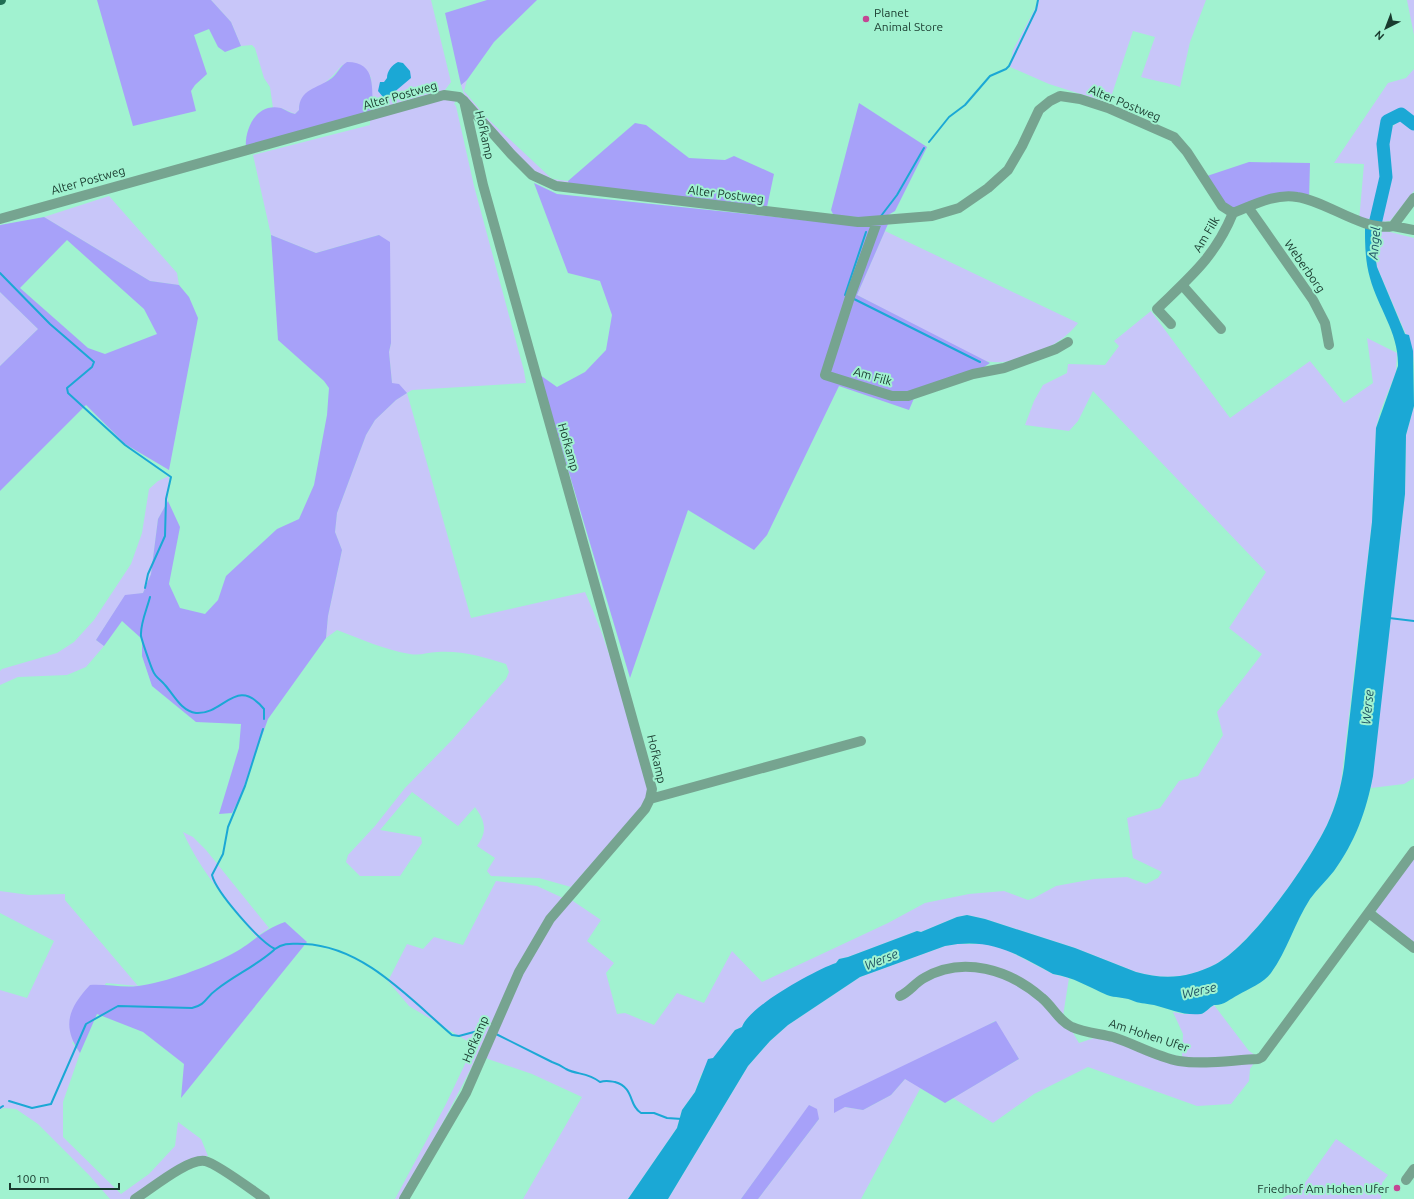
<svg xmlns="http://www.w3.org/2000/svg" width="1414" height="1199" viewBox="0 0 1414 1199" font-family="Ubuntu,sans-serif">
<style>
.green{fill:#c8c6f9}
.forest{fill:#a7a1f9;fill-rule:evenodd}
.water{fill:#1ba8d5}
.lines{fill:none;stroke-linecap:round;stroke-linejoin:round}
.stream{stroke:#1ba8d5;stroke-width:2}
.river{stroke:#1ba8d5;stroke-width:13}
.minor{stroke:#76a490;stroke-width:10}
.major{stroke:#216e54;stroke-width:10}
.poi-dot{fill:#c44693;stroke:#a1f2d0;stroke-width:1.5}
.labels{text-anchor:middle;dominant-baseline:central;stroke-width:4;stroke-linejoin:round;paint-order:stroke}
.poi-label{font-size:12px;fill:#193a2e;stroke:#a1f2d0;text-anchor:start}
.street-label{font-size:12px;fill:#193a2e;stroke:#a1f2d0}
.water-label{font-size:13px;font-style:italic;fill:#205366;stroke:#a1f2d0}
</style>
<rect width="100%" height="100%" fill="#a1f2d0"/>
<path class="green" d="M 211,0 L 431,0 L 451,82 L 445,90 L 373,113 L 371,77 L 342,65 C 330,81 313,92 299,105 L 299,110 L 295,114 L 281,108 L 273,108 L 270,87 L 264,78 L 255,48 L 252,45 L 241,46 L 231,22 Z
M 1037,0 L 1206,0 L 1190,42 L 1180,87 C 1167,82 1154,81 1141,77 L 1155,37 L 1133,31 L 1109,103 L 1049,84 L 1010,67 L 1013,50 L 1037,5 Z
M 1407,0 L 1414,0 L 1414,35 Z
M 1414,69 L 1414,124 L 1401,114 L 1387,121 L 1383,144 L 1386,177 L 1370,218 L 1364,222 L 1359,221 L 1364,164 L 1334,163 L 1388,83 L 1406,78 Z
M 467,80 L 464,91 L 488,119 L 552,179 L 568,181 L 569,184 L 554,182 L 535,173 L 465,97 L 461,85 Z
M 442,100 L 456,100 L 454,104 L 456,106 L 474,186 L 524,371 L 526,383 L 412,390 L 407,393 L 471,618 L 585,592 C 613,654 629,721 648,787 L 647,796 L 641,808 L 571,887 L 539,878 L 491,876 L 487,871 L 495,858 L 477,846 C 488,831 485,821 475,807 L 458,826 L 412,792 L 380,830 L 421,837 L 422,843 L 400,876 L 360,876 L 346,862 L 348,855 L 375,826 L 405,788 L 452,740 L 506,679 L 509,672 L 506,664 C 484,657 461,650 437,652 C 428,652 420,656 410,654 C 385,650 361,639 337,630 L 326,638 L 328,616 L 342,550 L 335,532 L 337,513 L 366,435 L 375,420 L 396,400 L 407,393 L 392,383 L 389,352 L 391,343 L 379,235 L 316,253 L 271,235 L 253,155 L 370,125 L 370,119 Z
M 1403,120 L 1414,128 L 1414,191 L 1390,221 L 1381,222 C 1384,208 1389,193 1391,179 C 1392,160 1377,128 1403,120 Z
M 109,196 L 177,273 L 179,285 L 150,281 L 44,217 Z
M 1378,229 L 1414,238 L 1414,366 L 1413,351 L 1377,267 L 1374,249 Z
M 885,231 L 1078,323 C 1061,347 1009,371 980,359 L 857,295 Z
M 0,292 L 38,329 L 0,366 Z
M 1151,311 L 1230,418 L 1310,361 L 1344,403 L 1373,383 L 1367,338 L 1397,353 L 1396,372 L 1380,412 L 1376,428 L 1372,522 L 1341,783 C 1337,798 1333,813 1326,827 C 1307,865 1253,943 1216,964 C 1190,978 1165,980 1136,972 L 1075,948 L 985,919 L 967,915 L 957,917 L 921,932 L 917,931 L 848,957 L 839,959 L 836,963 C 815,971 749,1007 742,1027 L 735,1030 L 701,1075 L 695,1092 L 682,1110 L 677,1128 L 628,1199 L 523,1199 L 582,1097 L 532,1074 L 488,1059 L 480,1051 L 403,1199 L 395,1199 L 446,1104 L 474,1045 L 409,1006 L 388,981 L 407,944 L 423,949 L 434,937 L 463,945 L 496,881 L 537,886 L 563,898 L 570,899 L 601,920 L 587,941 L 614,963 L 606,973 L 617,1014 L 625,1013 L 654,1025 L 677,993 L 704,1003 L 732,951 L 762,982 L 888,923 L 925,903 L 969,894 L 1004,891 L 1028,900 L 1034,898 L 1056,886 L 1094,879 L 1127,877 L 1146,884 L 1158,878 L 1162,872 L 1133,858 L 1127,818 L 1160,808 L 1179,781 L 1198,776 L 1223,735 L 1217,712 L 1262,654 L 1229,628 L 1266,572 L 1093,391 L 1078,421 L 1069,431 L 1025,425 L 1034,401 L 1043,385 L 1067,373 L 1068,364 L 1105,365 L 1119,346 L 1114,341 Z
M 1414,406 L 1414,778 L 1404,784 L 1371,788 L 1405,494 L 1406,435 Z
M 169,476 L 168,501 L 158,519 L 151,574 L 143,593 L 125,596 L 96,640 L 104,646 L 86,667 L 67,675 L 18,677 L 0,685 L 0,671 L 2,669 L 57,653 L 74,642 L 94,620 L 131,564 L 142,533 L 149,489 L 158,481 Z
M 183,832 L 193,837 L 206,850 L 269,928 L 256,937 C 230,904 200,871 183,832 Z
M 1414,857 L 1414,943 L 1378,915 L 1376,910 Z
M 0,891 L 29,895 L 65,894 L 65,900 L 138,986 L 106,983 L 72,1043 L 80,1053 L 63,1102 L 63,1137 L 121,1194 L 149,1174 L 175,1146 L 178,1122 L 201,1139 L 208,1156 L 197,1157 L 185,1161 L 130,1199 L 110,1199 L 89,1175 L 38,1124 L 16,1109 L 3,1108 L 0,1110 L 0,990 L 27,998 L 54,941 L 0,913 Z
M 956,944 L 985,944 L 999,946 L 1053,974 L 1069,978 L 1063,1016 L 1079,1043 L 1097,1037 L 1182,1057 L 1183,1034 L 1173,1012 L 1184,1014 L 1202,1014 L 1214,1005 L 1249,1051 L 1258,1057 L 1250,1069 L 1249,1081 L 1231,1104 L 1197,1106 L 1088,1067 L 1034,1094 L 993,1123 L 953,1098 L 1019,1059 L 995,1021 L 845,1107 L 863,1110 L 891,1095 L 905,1079 L 921,1087 L 861,1199 L 758,1199 L 819,1119 L 810,1105 L 741,1199 L 668,1199 L 748,1066 L 770,1041 L 788,1025 L 860,977 L 945,946 Z
M 1336,1139 L 1388,1175 L 1382,1183 L 1381,1199 L 1281,1199 L 1302,1187 Z"/>
<path class="forest" d="M 97,0 L 211,0 L 231,22 L 241,46 L 225,52 L 218,47 L 209,29 L 194,35 L 207,74 L 195,85 L 191,91 L 196,111 L 133,126 Z
M 487,0 L 537,0 L 494,42 L 467,80 L 461,85 L 445,13 Z
M 347,62 C 378,62 371,90 373,113 L 246,149 C 244,130 256,102 281,108 C 286,110 290,113 295,114 L 299,110 C 299,89 317,89 332,78 C 338,73 340,66 347,62 Z
M 859,103 L 927,147 L 895,211 L 883,218 L 834,216 L 831,210 Z
M 635,123 L 646,125 L 689,158 L 725,160 L 734,156 L 774,174 L 767,207 L 569,184 L 568,181 Z
M 1249,162 L 1310,163 L 1309,200 L 1296,196 L 1233,213 L 1204,177 Z
M 534,183 L 557,194 L 813,221 L 888,224 L 857,295 L 990,363 L 981,369 L 918,389 L 909,410 L 839,386 L 767,535 L 754,550 L 688,510 L 630,678 L 540,375 L 557,387 L 585,372 L 606,350 L 612,315 L 600,281 L 568,273 Z
M 44,217 L 150,281 L 179,285 L 189,297 L 198,318 L 169,470 L 125,444 L 86,405 L 0,491 L 0,366 L 38,329 L 0,292 L 0,225 ZM 67,240 L 144,309 L 157,334 L 105,354 L 88,348 L 20,288 Z
M 271,235 L 316,253 L 379,235 L 390,242 L 391,343 L 389,352 L 392,383 L 399,384 L 407,393 L 396,400 L 375,420 L 366,435 L 337,513 L 335,532 L 342,550 L 328,616 L 326,638 L 268,719 L 241,795 L 232,813 L 219,814 L 239,748 L 241,724 L 196,722 L 152,686 L 142,656 L 142,639 L 122,621 L 104,646 L 96,640 L 125,595 L 143,593 L 151,574 L 158,519 L 168,501 L 180,527 L 169,584 L 180,608 L 205,614 L 218,600 L 226,576 L 277,529 L 299,519 L 314,485 L 327,415 L 329,388 L 324,381 L 278,340 Z
M 285,922 L 307,942 L 181,1098 L 184,1064 L 143,1032 L 97,1014 L 80,1053 C 61,1025 69,1008 90,985 C 106,984 123,988 138,986 C 164,983 207,967 230,955 C 251,945 261,930 285,922 Z
M 996,1021 L 1019,1059 L 945,1103 L 905,1079 L 891,1095 L 863,1110 L 845,1107 L 834,1113 L 834,1099 Z
M 809,1105 L 817,1109 L 819,1119 L 758,1199 L 741,1199 Z"/>
<path class="water" d="M 398,62 L 403,63 L 410,71 L 411,78 L 392,94 L 383,97 L 378,91 L 380,82 L 384,82 L 387,78 C 387,71 392,65 398,62 Z
M 1365,226 L 1378,229 L 1374,249 L 1377,267 L 1405,334 L 1409,335 L 1413,351 L 1414,406 L 1406,435 L 1405,494 L 1373,776 C 1366,812 1355,842 1334,871 C 1327,880 1317,889 1310,899 C 1295,922 1287,951 1271,973 C 1264,983 1248,989 1238,995 C 1230,999 1223,1006 1214,1005 C 1210,1007 1205,1013 1201,1014 C 1184,1016 1170,1009 1154,1005 C 1144,1003 1140,1004 1131,1000 C 1124,997 1115,998 1107,995 C 1089,987 1073,977 1053,974 C 1015,953 990,937 945,946 L 860,977 L 788,1025 L 770,1041 L 748,1066 L 668,1199 L 628,1199 L 677,1128 L 682,1110 L 695,1092 L 708,1059 L 713,1058 L 735,1030 L 742,1027 C 748,1007 815,970 836,963 L 839,959 L 848,957 L 917,931 L 921,932 L 957,917 L 967,915 L 985,919 L 1075,948 L 1136,972 C 1165,980 1189,978 1216,964 C 1252,945 1309,862 1327,825 C 1336,806 1341,787 1344,767 L 1372,522 L 1376,428 L 1398,366 C 1399,333 1378,308 1370,278 C 1365,261 1365,243 1365,226 Z"/>
<g class="lines">
<path class="stream" d="M 929,142 L 949,117 L 965,105 L 990,76 L 1006,69 L 1009,66 L 1036,10 L 1038,0
M 881,216 L 897,195 L 924,148
M 0,273 L 50,324 L 94,362 L 92,367 L 67,388 L 68,393 L 125,445 L 171,477 L 166,499 L 165,536 L 148,574 L 145,588
M 845,295 L 866,232
M 854,299 L 980,362
M 150,597 C 147,609 140,624 141,636 C 142,641 151,667 153,671 C 155,677 161,680 165,685 C 174,695 181,711 196,713 C 224,715 236,675 264,709 L 264,719
M 1389,618 L 1414,621
M 263,729 L 245,786 L 228,827 L 223,854 L 212,875 C 216,892 259,941 275,949 C 284,942 292,944 304,944 C 363,946 409,998 452,1035 L 459,1036 L 485,1029
M 496,1034 L 552,1062 C 558,1064 560,1065 566,1069 C 577,1075 587,1072 600,1082 C 606,1080 609,1081 615,1082 C 635,1088 628,1105 641,1113 L 654,1113 L 667,1118 L 682,1119
M 9,1101 L 32,1108 L 51,1104 L 86,1024 L 118,1006 L 192,1008 C 206,1005 206,997 216,990 C 235,975 256,966 274,950
M 0,1108 L 3,1106"/>
<path class="river" d="M 1372,237 L 1386,177 L 1383,144 L 1387,121 L 1401,114 L 1414,124"/>
<path class="minor" d="M 1248,207 L 1313,300 L 1325,323 L 1329,345
M 0,219 L 444,95 L 459,97 L 464,101 L 511,154 L 532,175 L 556,186 L 858,222 L 932,216 L 959,208 L 988,188 L 1008,170 L 1022,146 L 1039,110 L 1050,101 L 1060,96 L 1080,99 L 1108,108 L 1174,137 L 1187,152 L 1222,206 L 1233,213 C 1253,205 1276,193 1297,197 C 1327,201 1363,232 1393,226 L 1414,198
M 877,222 L 851,294 L 825,375 L 892,396 L 908,396 L 973,374 L 1004,368 L 1056,349 L 1068,342
M 1393,226 L 1414,230
M 1182,285 L 1221,329
M 1171,324 L 1157,309 C 1190,277 1215,257 1233,213
M 650,799 L 861,741
M 1369,913 L 1414,948
M 900,996 C 909,992 915,983 924,978 C 963,955 1010,970 1042,998 C 1052,1006 1060,1022 1072,1027 C 1082,1032 1101,1034 1113,1037 C 1135,1044 1157,1057 1179,1061 C 1204,1065 1232,1060 1258,1059 L 1262,1057 L 1414,851
M 1406,1180 L 1414,1169
M 135,1199 C 150,1190 188,1158 205,1161 C 218,1164 253,1191 265,1199
M 404,1199 L 466,1093 L 519,972 L 550,919 L 645,809 L 650,799 L 652,789 L 483,185 L 464,101"/>
<path class="major" d="M 0,0 L 1,0"/>
</g>
<g class="poi-dot">
<circle cx="866" cy="19" r="4"/>
<circle cx="1397" cy="1188" r="4"/>
</g>
<g class="labels">
<g class="poi-label">
<text x="874" y="12">Planet<tspan x="874" dy="14">Animal Store</tspan></text>
<text x="1389" y="1188" text-anchor="end">Friedhof Am Hohen Ufer</text>
</g>
<g class="street-label">
<text transform="translate(400 95) rotate(-16)">Alter Postweg</text>
<text transform="translate(1125 103) rotate(22)">Alter Postweg</text>
<text transform="translate(485 135) rotate(77)">Hofkamp</text>
<text transform="translate(88 180) rotate(-16)">Alter Postweg</text>
<text transform="translate(726 194) rotate(7)">Alter Postweg</text>
<text transform="translate(1206 234) rotate(-59)">Am Filk</text>
<text transform="translate(1305 266) rotate(55)">Weberborg</text>
<text transform="translate(873 376) rotate(16)">Am Filk</text>
<text transform="translate(569 447) rotate(74)">Hofkamp</text>
<text transform="translate(657 759) rotate(77)">Hofkamp</text>
<text transform="translate(1149 1035) rotate(18)">Am Hohen Ufer</text>
<text transform="translate(475 1039) rotate(-67)">Hofkamp</text>
</g>
<g class="water-label">
<text transform="translate(1374 243) rotate(-85)">Angel</text>
<text transform="translate(1367 707) rotate(-84)">Werse</text>
<text transform="translate(881 959) rotate(-22)">Werse</text>
<text transform="translate(1199 990) rotate(-13)">Werse</text>
</g>
</g>
<g transform="translate(1386 28) rotate(222)" stroke="#a1f2d0" stroke-width="3" paint-order="stroke">
<path d="M0-3L7 15L0 10L-7 15Z" fill="#193a2e"/>
<text y="-6" font-size="11" font-weight="bold" text-anchor="middle" fill="#193a2e">N</text>
</g>
<path d="M10 1183v6h109v-6" fill="none" stroke="#193a2e" stroke-width="2"/>
<text x="16" y="1183" font-size="12" fill="#193a2e" stroke="#a1f2d0" stroke-width="3" paint-order="stroke">100 m</text>
</svg>
